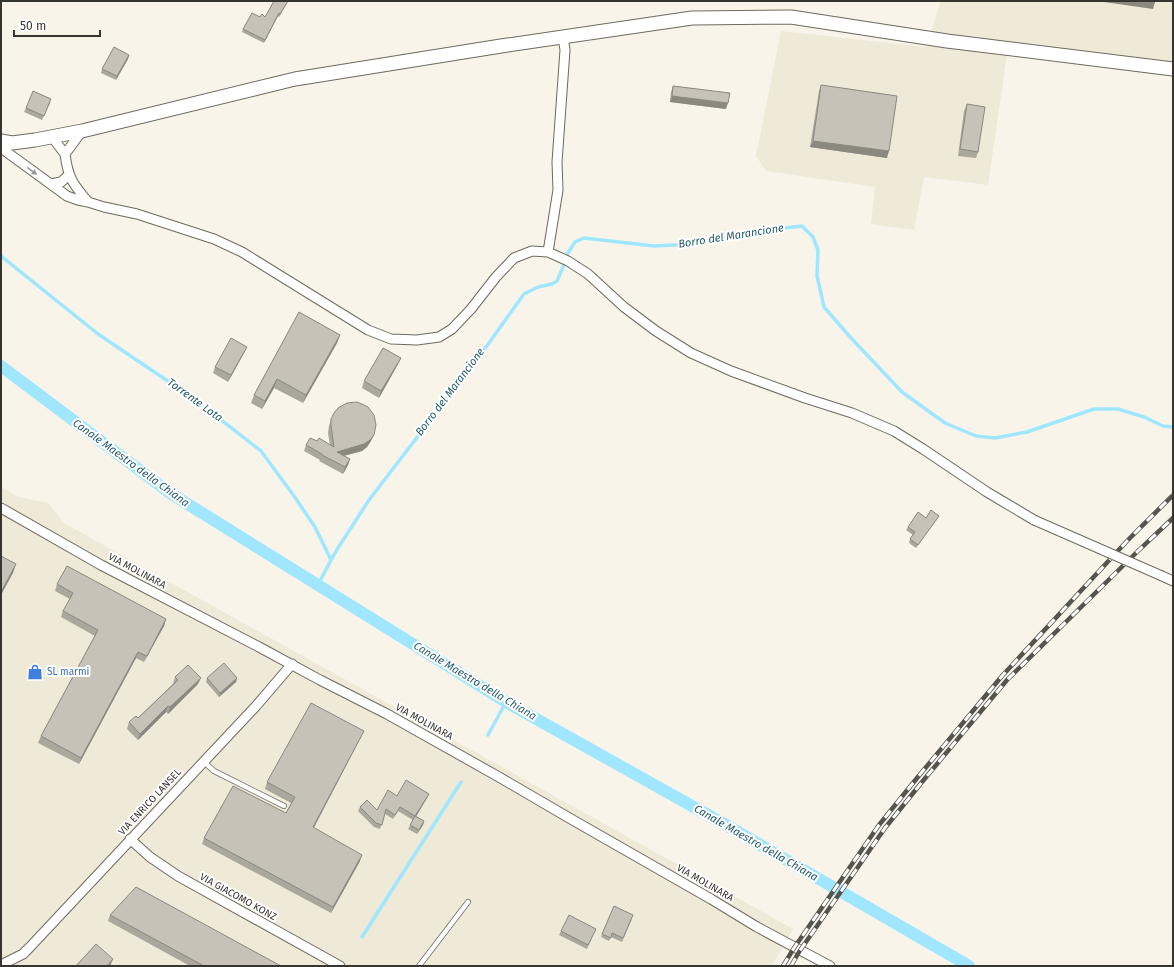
<svg xmlns="http://www.w3.org/2000/svg" width="1174" height="967" viewBox="0 0 1174 967" font-family="'Fira Sans',sans-serif">
<style>
.built{fill:#efe9d7}
.lines{fill:none;stroke-linecap:round;stroke-linejoin:round}
.stream{stroke:#a0e6ff;stroke-width:3.5}
.canal{stroke:#a0e6ff;stroke-width:12}
.service-casing{stroke:#6d6a60;stroke-width:6}
.minor-casing{stroke:#6d6a60;stroke-width:11}
.secondary-casing{stroke:#6d6a60;stroke-width:15}
.service{stroke:#fff;stroke-width:4.5}
.minor{stroke:#fff;stroke-width:9}
.secondary{stroke:#fff;stroke-width:13}
.rail-casing{stroke:#56544e;stroke-width:4.5}
.rail{stroke:#fff;stroke-width:3;stroke-dasharray:9;stroke-linecap:butt}
.minor-bridge-casing{stroke:#6d6a60;stroke-width:11;stroke-linecap:butt}
.minor-bridge{stroke:#fff;stroke-width:9}
.wall{fill:#aaa79d}
.shaded-wall{fill:#8b8880}
.building{fill:#c6c2b7;stroke:#8b8880}
.oneway{fill:#9a9a98}
.labels{text-anchor:middle;dominant-baseline:central;stroke-width:4;stroke-linejoin:round;paint-order:stroke}
.street-label{font-size:10px;fill:#363530;stroke:#fff}
.shop-label{font-size:10px;fill:#366cbe;stroke:#fff;text-anchor:start}
.water-label{font-size:11px;font-style:italic;fill:#255b6d;stroke:#fff}
</style>
<rect width="100%" height="100%" fill="#f8f4e9"/>
<path class="built" d="M 941,1 L 1173,1 L 1173,63 L 1007,54 L 988,185 L 924,177 L 914,230 L 871,224 L 875,187 L 766,171 L 756,156 L 781,31 L 926,47 Z
M 1,487 L 19,497 L 48,503 L 64,523 L 793,929 L 772,966 L 1,966 Z"/>
<g class="lines">
<path class="stream" d="M 1,256 L 98,334 L 193,398 L 261,451 L 294,496 L 315,527 L 331,560 L 318,585
M 331,560 L 338,548 L 369,500 L 481,354 L 524,294 L 538,287 L 552,284 L 557,281 L 563,267 L 566,256 L 575,242 L 584,238 L 654,246 L 694,244 L 748,232 L 802,226 L 813,237 L 818,250 L 817,276 L 824,307 L 851,338 L 902,392 L 945,423 L 976,436 L 995,438 L 1027,432 L 1094,409 L 1118,409 L 1144,417 L 1163,426 L 1173,427
M 488,735 L 506,702
M 362,937 L 461,782"/>
<path class="canal" d="M 1,366 L 170,493 L 506,702 L 726,825 L 969,966"/>
<defs>
<path id="service" d="M 204,762 L 214,771 L 284,806
M 419,966 L 468,902"/>
<path id="minor" d="M 82,131 L 65,154 C 68,178 73,184 88,202
M 52,137 L 65,154
M 1,148 L 67,196 L 78,200 L 88,202 L 104,207 L 137,214 L 214,239 L 242,252 L 368,330 L 391,339 L 417,340 L 439,337 L 452,329 L 471,309 L 496,277 L 514,258 L 532,251 L 548,252 L 568,261 L 588,274 L 624,307 L 656,331 L 691,353 L 731,371 L 805,398 L 852,413 L 894,431 L 923,449 L 987,492 L 1034,520
M 51,184 L 61,182 L 69,175
M 548,252 L 558,190 L 557,162 L 565,50 L 563,37
M 1,508 L 101,565 L 261,648 L 320,680 L 387,714 L 499,777 L 571,819 L 711,899 L 757,927 L 830,966
M 1162,576 L 1173,581
M 130,839 L 150,857 L 178,876 L 340,966
M 1,965 L 23,954 L 30,947 L 256,706 L 292,664"/>
<path id="secondary" d="M 1,141 L 12,143 L 35,140 L 82,131 L 295,79 L 501,46 L 692,18 L 791,17 L 947,41 L 1173,69"/>
</defs>
<use href="#service" class="service-casing"/>
<use href="#minor" class="minor-casing"/>
<use href="#secondary" class="secondary-casing"/>
<use href="#service" class="service"/>
<use href="#minor" class="minor"/>
<use href="#secondary" class="secondary"/>
<defs>
<path id="rail" d="M 783,966 L 794,948 L 879,825 L 917,778 L 1002,676 L 1127,541 L 1173,495
M 791,966 L 799,952 L 885,828 L 922,782 L 1007,680 L 1138,551 L 1173,518"/>
</defs>
<use href="#rail" class="rail-casing"/>
<use href="#rail" class="rail"/>
<defs>
<path id="minor-bridge" d="M 1034,520 L 1162,576"/>
</defs>
<use href="#minor-bridge" class="minor-bridge-casing"/>
<use href="#minor-bridge" class="minor-bridge"/>
</g>
<path class="wall" d="M 274,1 L 288,1 L 279,17 L 278,16 L 264,43 L 242,32 L 243,29 L 260,17 L 265,17 Z
M 129,55 L 128,59 L 116,80 L 101,73 L 102,69 Z
M 821,85 L 887,158 L 810,147 L 819,91 Z
M 673,86 L 726,109 L 670,102 L 671,92 Z
M 50,103 L 42,120 L 24,112 L 26,108 Z
M 967,104 L 978,152 L 976,158 L 958,156 L 964,111 Z
M 340,335 L 337,343 L 303,403 L 274,388 L 262,409 L 251,403 L 254,395 Z
M 247,347 L 244,353 L 228,382 L 213,373 L 215,367 Z
M 401,358 L 398,364 L 379,398 L 362,388 L 364,381 Z
M 331,419 L 371,441 L 367,447 L 362,451 L 344,456 L 350,459 L 348,465 L 343,474 L 319,461 L 320,460 L 304,451 L 306,445 L 317,441 L 330,445 L 328,433 L 329,426 Z
M 939,516 L 937,519 L 916,548 L 909,543 L 910,539 L 913,535 L 906,530 L 908,527 L 926,518 Z
M 57,584 L 166,619 L 164,626 L 144,662 L 136,658 L 79,764 L 38,743 L 41,736 L 95,636 L 61,617 L 63,611 L 70,599 L 55,591 Z
M 175,677 L 198,684 L 168,714 L 166,712 L 138,740 L 127,729 L 129,722 L 138,718 L 173,684 Z
M 207,678 L 237,678 L 236,682 L 219,697 L 206,682 Z
M 361,737 L 314,828 L 360,861 L 331,913 L 202,844 L 204,838 L 286,813 L 291,803 L 265,789 L 267,782 Z
M 429,794 L 427,798 L 416,816 L 424,821 L 423,825 L 417,834 L 408,829 L 413,820 L 398,811 L 393,819 L 385,814 L 380,829 L 374,827 L 358,811 L 360,807 L 377,810 L 397,796 Z
M 110,915 L 281,966 L 190,966 L 108,921 Z
M 632,919 L 622,942 L 611,937 L 609,941 L 601,937 L 602,934 Z
M 596,929 L 587,949 L 559,935 L 561,931 Z"/>
<path class="shaded-wall" d="M 288,1 L 279,17 L 280,14 Z
M 1097,1 L 1145,1 L 1155,2 L 1153,9 Z
M 279,13 L 278,16 L 264,43 L 265,40 Z
M 129,55 L 128,59 L 116,80 L 117,76 Z
M 672,96 L 728,103 L 726,109 L 670,102 Z
M 813,141 L 889,151 L 887,158 L 810,147 Z
M 340,335 L 337,343 L 303,403 L 306,395 Z
M 247,347 L 244,353 L 228,382 L 231,375 Z
M 401,358 L 398,364 L 379,398 L 381,391 Z
M 277,379 L 274,388 L 262,409 L 265,401 Z
M 374,435 L 371,441 L 367,447 L 362,451 L 335,458 L 337,452 Z
M 350,459 L 348,465 L 343,474 L 345,467 Z
M 16,564 L 13,573 L 1,595 L 1,592 Z
M 166,619 L 164,626 L 144,662 L 147,656 Z
M 138,652 L 136,658 L 79,764 L 81,758 Z
M 201,678 L 198,684 L 168,714 L 170,707 Z
M 237,678 L 236,682 L 219,697 L 220,693 Z
M 168,706 L 166,712 L 138,740 L 140,734 Z
M 364,731 L 361,737 L 310,834 L 313,827 Z
M 429,794 L 427,798 L 414,820 L 415,816 Z
M 424,821 L 423,825 L 417,834 L 419,830 Z
M 362,855 L 360,861 L 331,913 L 333,907 Z
M 113,959 L 110,966 L 107,966 Z"/>
<path class="building" d="M 274,1 L 288,1 L 280,14 L 279,13 L 265,40 L 243,29 L 252,13 L 260,17 L 262,14 L 265,17 Z
M 1145,1 L 1155,1 L 1155,2 Z
M 114,47 L 129,55 L 117,76 L 102,69 Z
M 821,85 L 897,96 L 889,151 L 813,141 Z
M 673,86 L 730,93 L 728,103 L 672,96 Z
M 33,91 L 51,99 L 44,116 L 26,108 Z
M 967,104 L 985,107 L 978,152 L 960,149 Z
M 299,312 L 340,335 L 306,395 L 277,379 L 265,401 L 254,395 Z
M 231,338 L 247,347 L 231,375 L 215,367 Z
M 383,348 L 401,358 L 381,391 L 364,381 Z
M 357,402 L 364,405 L 368,407 L 374,415 L 376,425 L 374,435 L 370,440 L 364,444 L 337,452 L 350,459 L 345,467 L 322,455 L 322,454 L 306,445 L 310,438 L 317,441 L 319,438 L 334,447 L 331,426 L 331,419 L 334,413 L 338,408 L 347,403 Z
M 931,510 L 939,516 L 918,545 L 910,539 L 915,532 L 908,527 L 918,512 L 926,518 Z
M 1,556 L 16,564 L 1,592 Z
M 67,566 L 166,619 L 147,656 L 138,652 L 81,758 L 41,736 L 98,630 L 63,611 L 73,593 L 57,584 Z
M 224,663 L 237,678 L 220,693 L 207,678 Z
M 188,665 L 201,678 L 170,707 L 168,706 L 140,734 L 129,722 L 136,716 L 138,718 L 178,680 L 175,677 Z
M 311,703 L 364,731 L 313,827 L 362,855 L 333,907 L 204,838 L 233,786 L 286,813 L 295,797 L 267,782 Z
M 406,780 L 429,794 L 415,816 L 424,821 L 419,830 L 410,825 L 415,816 L 400,807 L 395,815 L 386,809 L 382,825 L 376,823 L 360,807 L 367,800 L 377,810 L 388,790 L 397,796 Z
M 136,887 L 281,966 L 204,966 L 110,915 Z
M 614,906 L 633,915 L 623,938 L 612,933 L 611,938 L 602,934 Z
M 569,915 L 596,929 L 588,945 L 561,931 Z
M 96,944 L 113,959 L 107,966 L 76,966 Z"/>
<defs><path id="oneway-solid" d="M-6-.8H1V-3.2L6.5 0L1 3.2V.8H-6Z"/></defs>
<use class="oneway" href="#oneway-solid" transform="translate(32 171) rotate(36)"/>
<defs>
<symbol id="shop-bare" viewBox="-9 -9 18 18"><path d="M-5-2.5h2.3a2.7 3.5 0 0 1 5.4 0H5L5.5 6h-11ZM-1.5-2.5h3a1.5 2.3 0 0 0-3 0Z" fill="#3f7fe0" stroke="#fff" stroke-width="2.5" paint-order="stroke"/></symbol>
</defs>
<g fill-rule="evenodd">
<use href="#shop-bare" x="24" y="661" width="22" height="22"/>
</g>
<g class="labels">
<g class="street-label">
<text transform="translate(137 571) rotate(28)">VIA MOLINARA</text>
<text transform="translate(424 722) rotate(29)">VIA MOLINARA</text>
<text transform="translate(150 802) rotate(-47)">VIA ENRICO LANSEL</text>
<text transform="translate(705 883) rotate(30)">VIA MOLINARA</text>
<text transform="translate(238 897) rotate(29)">VIA GIACOMO KONZ</text>
</g>
<g class="shop-label">
<text x="47" y="672">SL marmi</text>
</g>
<g class="water-label">
<text transform="translate(731 236) rotate(-9)">Borro del Marancione</text>
<text transform="translate(450 392) rotate(-53)">Borro del Marancione</text>
<text transform="translate(195 400) rotate(36)">Torrente Lota</text>
<text transform="translate(131 463) rotate(36)">Canale Maestro della Chiana</text>
<text transform="translate(475 681) rotate(31)">Canale Maestro della Chiana</text>
<text transform="translate(756 843) rotate(30)">Canale Maestro della Chiana</text>
</g>
</g>
<rect width="1174" height="967" fill="none" stroke="#363530" stroke-width="4"/>
<path d="M14 30v6h86v-6" fill="none" stroke="#363530" stroke-width="2"/>
<text x="20" y="30" font-size="12" fill="#363530" stroke="#ffffff" stroke-width="3" paint-order="stroke">50 m</text>
</svg>
